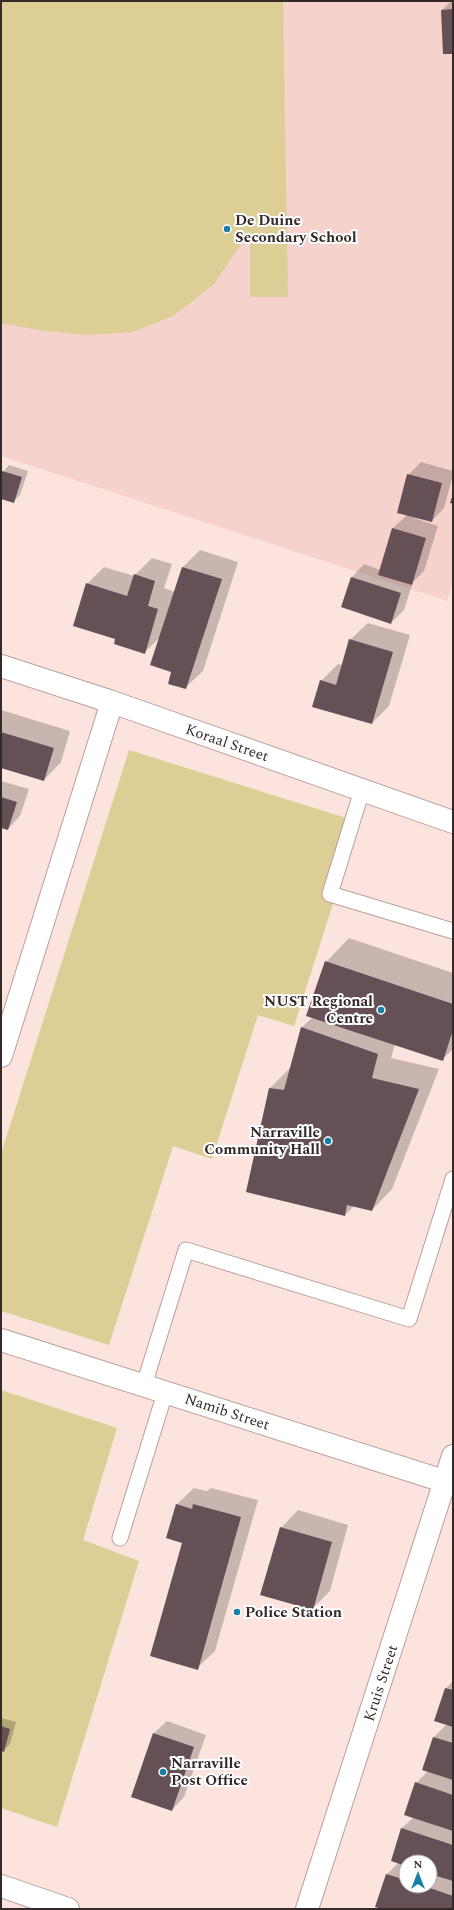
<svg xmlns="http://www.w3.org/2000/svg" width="454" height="1910" viewBox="0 0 454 1910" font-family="Spectral,serif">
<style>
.built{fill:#f5d3cc}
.green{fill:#dcce94}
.shadow{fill:#0003;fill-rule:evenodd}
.building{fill:#655056}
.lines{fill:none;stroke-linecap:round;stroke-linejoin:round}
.service-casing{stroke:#b8a09b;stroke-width:17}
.minor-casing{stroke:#b8a09b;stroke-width:24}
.tertiary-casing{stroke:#b8a09b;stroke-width:24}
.service{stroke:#fff;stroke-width:15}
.minor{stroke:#fff;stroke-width:22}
.tertiary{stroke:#fff;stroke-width:22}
.poi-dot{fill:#177ea8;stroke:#fff;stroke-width:1.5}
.labels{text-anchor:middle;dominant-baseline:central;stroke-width:4;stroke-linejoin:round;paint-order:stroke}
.poi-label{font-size:15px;font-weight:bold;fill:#342b29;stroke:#fff;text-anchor:start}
.street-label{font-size:15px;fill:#342b29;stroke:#fff}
</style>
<rect width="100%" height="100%" fill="#fce3dd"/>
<path class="built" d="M 1,1 L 453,1 L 453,583 L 447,601 L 1,456 Z"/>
<path class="green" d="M 1,1 L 283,1 L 288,297 L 250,297 L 250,231 L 214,284 L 173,316 L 133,332 L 88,335 L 44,331 L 1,323 Z
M 129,750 L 359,822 L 294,1026 L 258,1015 L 212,1159 L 173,1146 L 109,1345 L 1,1311 L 1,1154 Z
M 1,1390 L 117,1428 L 83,1540 L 139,1561 L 57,1827 L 1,1808 Z"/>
<path class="shadow" d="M 451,1 L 453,1 L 453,53 L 442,10 Z
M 421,462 L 453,471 L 453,475 L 444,508 L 432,521 L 415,517 L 414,518 L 438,526 L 424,571 L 413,582 L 404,610 L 391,623 L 342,607 L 352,577 L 364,564 L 380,570 L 393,528 L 407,515 L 408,475 Z
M 9,465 L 28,471 L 20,495 L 13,502 L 1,498 L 1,478 L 3,472 Z
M 200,550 L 238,562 L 203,671 L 185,688 L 173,671 L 160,637 L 145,652 L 116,638 L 87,584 L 104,567 L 134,576 L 152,558 L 172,564 L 164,588 L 175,592 L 183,567 Z
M 368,623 L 410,635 L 389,706 L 372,723 L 321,681 L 338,664 L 343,665 L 350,640 Z
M 1,710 L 70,731 L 61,762 L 44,780 L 1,767 Z
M 1,781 L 29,789 L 20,816 L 8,829 L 1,827 Z
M 349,938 L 453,973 L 453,1049 L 442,1060 L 395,1044 L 391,1058 L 439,1069 L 392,1189 L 372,1210 L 354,1206 L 345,1215 L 270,1088 L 290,1068 L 302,1027 L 313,1017 L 326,962 Z
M 194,1488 L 207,1491 L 211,1488 L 258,1500 L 215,1651 L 197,1668 L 184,1542 L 176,1505 Z
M 298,1510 L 348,1525 L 330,1591 L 312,1609 L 281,1528 Z
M 453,1681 L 453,1909 L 385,1909 L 376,1906 L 387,1874 L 398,1863 L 402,1828 L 414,1817 L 416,1783 L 428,1771 L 423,1769 L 434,1737 L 447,1724 L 435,1720 L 446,1688 ZM 406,1862 L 430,1862 L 430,1886 L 406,1886 Z
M 1,1718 L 16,1722 L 10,1744 L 3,1751 L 1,1750 Z
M 167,1721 L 206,1735 L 184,1797 L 172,1810 L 154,1733 Z"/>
<path class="building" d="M 453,9 L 453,54 L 443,54 L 441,10 Z
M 2,471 L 22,477 L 14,503 L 1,499 Z
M 407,474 L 442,483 L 432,522 L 397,513 Z
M 453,494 L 453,504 L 450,503 Z
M 392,528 L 426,538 L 412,585 L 378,575 Z
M 182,567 L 222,579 L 186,689 L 168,684 L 171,672 L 150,665 Z
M 134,574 L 155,581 L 148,606 L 158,609 L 145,654 L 114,644 L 115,639 L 73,626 L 86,583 L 127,596 Z
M 351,577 L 401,593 L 391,624 L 341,607 Z
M 349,639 L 393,652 L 372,724 L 312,707 L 320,680 L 336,685 Z
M 1,732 L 54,748 L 44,781 L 1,768 Z
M 1,797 L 17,802 L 8,830 L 1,828 Z
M 325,961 L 453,1004 L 453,1030 L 443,1061 L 306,1016 Z
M 301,1027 L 378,1054 L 372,1078 L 419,1089 L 372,1211 L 347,1205 L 345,1216 L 246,1192 L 269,1088 L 284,1090 Z
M 176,1504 L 192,1509 L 193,1504 L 241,1517 L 198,1670 L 150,1656 L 182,1543 L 166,1538 Z
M 280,1527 L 332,1542 L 313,1610 L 260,1595 Z
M 445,1688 L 453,1690 L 453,1727 L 434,1721 Z
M 1,1726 L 10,1729 L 4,1752 L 1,1751 Z
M 153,1733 L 194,1747 L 172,1811 L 131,1797 Z
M 433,1737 L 453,1743 L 453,1780 L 422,1770 Z
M 415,1782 L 453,1795 L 453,1831 L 404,1815 Z
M 401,1828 L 453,1845 L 453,1881 L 430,1874 L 430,1862 L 406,1862 L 406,1866 L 391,1861 Z
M 386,1874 L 406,1880 L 406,1886 L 424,1886 L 453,1896 L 453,1909 L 382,1909 L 375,1907 Z"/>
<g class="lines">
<defs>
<path id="service" d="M 362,790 L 330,894 L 453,931
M 144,1385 L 186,1250 L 409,1319 L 453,1179
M 120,1538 L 165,1393"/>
<path id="minor" d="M 1,666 L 112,702 L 453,822
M 1,1056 L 112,702
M 1,1886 L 68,1909
M 307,1909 L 453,1456"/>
<path id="tertiary" d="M 1,1340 L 453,1484"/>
</defs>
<use href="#service" class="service-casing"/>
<use href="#minor" class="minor-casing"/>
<use href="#tertiary" class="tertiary-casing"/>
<use href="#service" class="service"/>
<use href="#minor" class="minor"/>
<use href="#tertiary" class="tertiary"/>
</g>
<g class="poi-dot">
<circle cx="227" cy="229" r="4"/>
<circle cx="381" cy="1010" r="4"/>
<circle cx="328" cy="1141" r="4"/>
<circle cx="237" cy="1612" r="4"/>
<circle cx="163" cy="1772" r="4"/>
</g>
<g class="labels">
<g class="poi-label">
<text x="235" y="220">De Duine<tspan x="235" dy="17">Secondary School</tspan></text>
<text x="373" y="1001" text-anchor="end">NUST Regional<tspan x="373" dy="17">Centre</tspan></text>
<text x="320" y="1132" text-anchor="end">Narraville<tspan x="320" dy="17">Community Hall</tspan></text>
<text x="245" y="1612">Police Station</text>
<text x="171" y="1763">Narraville<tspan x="171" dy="17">Post Office</tspan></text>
</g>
<g class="street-label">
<text transform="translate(227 743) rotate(19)">Koraal Street</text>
<text transform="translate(227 1412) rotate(18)">Namib Street</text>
<text transform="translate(381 1683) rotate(-72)">Kruis Street</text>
</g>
</g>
<rect width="454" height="1910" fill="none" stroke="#342b29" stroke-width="4"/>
<g transform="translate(418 1874)"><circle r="19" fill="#ffffff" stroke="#aeaaa9"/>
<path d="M0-3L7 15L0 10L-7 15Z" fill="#177ea8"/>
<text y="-6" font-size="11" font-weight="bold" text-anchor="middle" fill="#342b29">N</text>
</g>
</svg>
